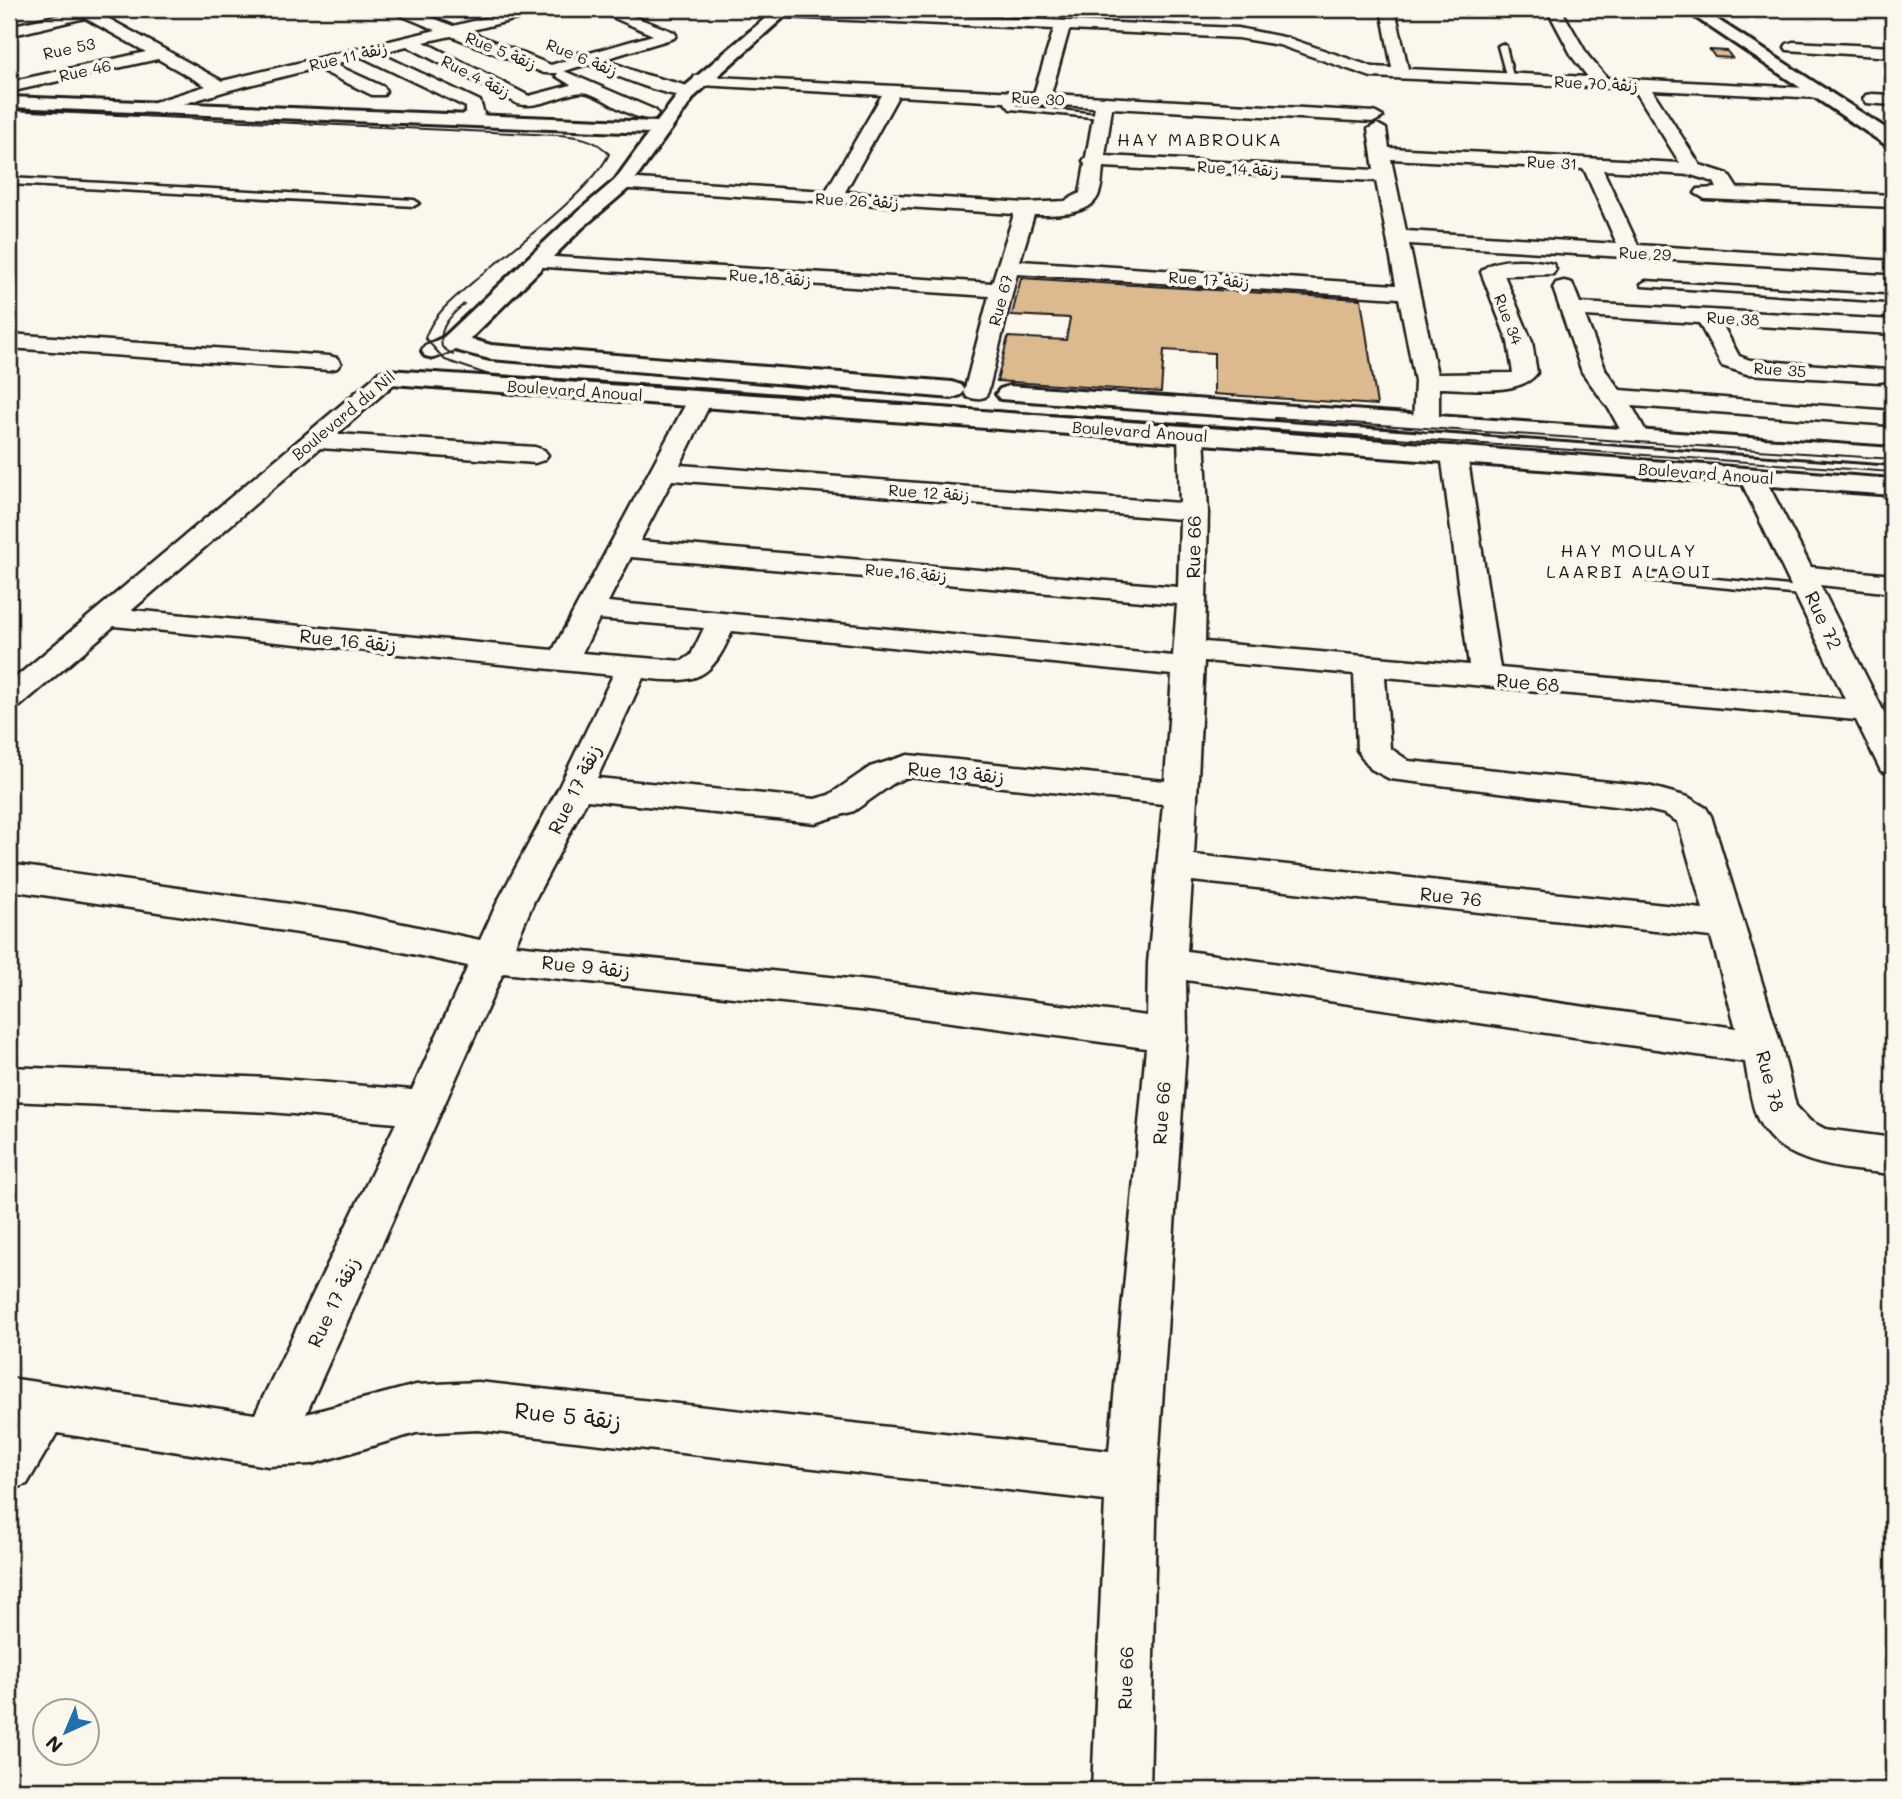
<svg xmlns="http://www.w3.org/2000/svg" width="1902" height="1799" viewBox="0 0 1902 1799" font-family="Mali,'Playpen Sans Arabic',sans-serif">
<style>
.building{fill:#dcb98e;stroke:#1c1c1c;stroke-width:2}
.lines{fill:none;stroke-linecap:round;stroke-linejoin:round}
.service-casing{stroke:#1c1c1c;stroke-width:5}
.minor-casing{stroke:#1c1c1c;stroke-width:5}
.tertiary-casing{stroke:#1c1c1c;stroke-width:6}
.primary-casing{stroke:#1c1c1c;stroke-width:6}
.service{fill:#fbf7ec;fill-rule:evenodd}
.minor{fill:#fbf7ec;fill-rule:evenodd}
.tertiary{fill:#fbf7ec;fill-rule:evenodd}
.primary{fill:#fbf7ec;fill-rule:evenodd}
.tram{stroke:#1c1c1c;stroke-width:2}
.labels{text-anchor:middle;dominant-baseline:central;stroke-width:7;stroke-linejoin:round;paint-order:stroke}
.far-street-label{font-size:16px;fill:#1c1c1c;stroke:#fbf7ec}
.far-neighbourhood-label{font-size:18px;letter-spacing:2px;fill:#1c1c1c;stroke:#fbf7ec}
.street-label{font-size:19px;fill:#1c1c1c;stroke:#fbf7ec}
.near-street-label{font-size:23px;fill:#1c1c1c;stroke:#fbf7ec}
</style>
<rect width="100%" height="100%" fill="#fbf7ec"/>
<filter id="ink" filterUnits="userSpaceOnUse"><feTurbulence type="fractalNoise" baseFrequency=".0143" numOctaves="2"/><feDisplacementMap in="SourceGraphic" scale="14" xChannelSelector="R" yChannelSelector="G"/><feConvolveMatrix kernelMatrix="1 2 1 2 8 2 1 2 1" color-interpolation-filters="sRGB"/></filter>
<g filter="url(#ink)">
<path class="building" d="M 1710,50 L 1727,51 L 1732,58 L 1715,57 Z
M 1021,278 L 1361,299 L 1377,405 L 1214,394 L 1214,353 L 1164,350 L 1161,392 L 997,381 L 1008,337 L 1066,340 L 1070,318 L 1012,315 Z"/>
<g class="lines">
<defs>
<path id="service" d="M 1502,44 L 1506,46 L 1514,81 L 1507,79 L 1498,46 Z
M 1010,94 L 1017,96 L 1014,105 L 1105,115 L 1101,118 L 1010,109 L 1005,103 Z
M 9,178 L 414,200 L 419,203 L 414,206 L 9,184 Z
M 1646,281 L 1893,296 L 1893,302 L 1642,286 L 1641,284 Z
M 1651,573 L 1811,588 L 1818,592 L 1811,596 L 1646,580 L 1644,577 Z"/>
<path id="minor" d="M 72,9 L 93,10 L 222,81 L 436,30 L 393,12 L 391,9 L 411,9 L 453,26 L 523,9 L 548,9 L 546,12 L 468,31 L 551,65 L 577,57 L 578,53 L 590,53 L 653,35 L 594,9 L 614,9 L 674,32 L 676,35 L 674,38 L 605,59 L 639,73 L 695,88 L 697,92 L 695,96 C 674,101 610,73 588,64 L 564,71 L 655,110 L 658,114 L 655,118 C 634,123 608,99 588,93 C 571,88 542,110 518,104 L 407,46 L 379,53 L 480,101 L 484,114 C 478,122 469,126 460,124 L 457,120 L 466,112 L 466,107 L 362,57 L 334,64 L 384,87 L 386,91 L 384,95 L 372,95 L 316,68 L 226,91 L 157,112 L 151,111 L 148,107 L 151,103 L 206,86 L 158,59 L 9,92 L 9,82 L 146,52 L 85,18 L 9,36 L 9,26 L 73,12 ZM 451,36 L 544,73 L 558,73 L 556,76 L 571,85 L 529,96 L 424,42 Z
M 777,9 L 1238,28 L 1288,38 L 1373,67 L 1392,68 L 1381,9 L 1395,9 L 1408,69 L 1588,77 L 1573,58 L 1547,9 L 1561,9 L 1588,56 L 1607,78 L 1827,89 L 1830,93 L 1827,97 L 1821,98 L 1652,90 L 1700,165 L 1728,174 L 1737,188 L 1893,195 L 1893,207 L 1705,199 L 1695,193 L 1698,189 L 1717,188 L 1714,182 L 1691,175 L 1603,170 L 1638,245 L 1893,261 L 1893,273 L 1409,244 L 1437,374 L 1513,373 L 1508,342 L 1481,272 C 1493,255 1535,260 1553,264 L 1556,269 L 1553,274 L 1504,275 L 1532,342 L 1537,373 C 1520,397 1466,388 1439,388 L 1439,423 L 1435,428 L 1426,431 L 1417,428 L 1413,423 L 1415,381 L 1399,298 L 1017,274 L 988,392 L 985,397 L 976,399 L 967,397 L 964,392 L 989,296 L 531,266 L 527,262 L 531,258 L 538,256 L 992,283 L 1014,214 L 615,188 L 612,184 L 615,180 L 622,178 L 826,191 L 882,95 L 701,85 L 693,80 L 695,76 L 1034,93 L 1054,29 L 782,17 L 774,12 ZM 1069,30 L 1238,38 L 1279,45 L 1371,77 L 1634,89 L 1680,163 L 1389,148 L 1386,129 L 1377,124 L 1368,129 L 1374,170 L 1105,156 L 1112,108 L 1374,122 L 1383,117 L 1374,112 L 1051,94 ZM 898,96 L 1095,107 L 1086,157 L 1083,161 L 1085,164 L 1080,193 L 1065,201 L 1026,203 L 845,192 ZM 1391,159 L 1584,169 L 1617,244 L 1406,231 ZM 1103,167 L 1376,181 L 1396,285 L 1020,261 L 1034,215 C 1053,215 1089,216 1098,196 C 1102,188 1102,176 1103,167 Z
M 1793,42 L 1893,47 L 1893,57 L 1787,50 L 1785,47 L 1787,44 Z
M 1872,94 L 1893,95 L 1893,105 L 1866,103 L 1863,99 L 1866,95 Z
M 1564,281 L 1572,283 L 1580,303 L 1893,320 L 1893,334 L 1722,324 L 1739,356 L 1750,360 L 1888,370 L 1892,375 L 1888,380 L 1880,382 L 1747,374 L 1722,366 L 1699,323 L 1585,316 L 1606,371 L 1620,390 L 1893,411 L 1893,425 L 1632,406 L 1649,437 L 1645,442 L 1636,445 L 1627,442 L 1609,409 L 1582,372 L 1553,288 L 1556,283 Z
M 9,334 L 329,356 L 337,358 L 341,363 L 337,368 L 329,370 L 9,348 Z
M 387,371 L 395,373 L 399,378 L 395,383 L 337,434 L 535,447 L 544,450 L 548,455 L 544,460 L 535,463 L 320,448 L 132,610 L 553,650 L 689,398 L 692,393 L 701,391 L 710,393 L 713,398 L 680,465 L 1180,503 L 1178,435 L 1182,430 L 1191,427 L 1200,430 L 1204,435 L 1208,512 L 1205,642 L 1469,665 L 1441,454 L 1445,449 L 1454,446 L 1463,449 L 1467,454 L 1500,668 L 1845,699 L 1739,477 L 1743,471 L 1752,469 L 1761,471 L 1811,567 L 1893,575 L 1893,593 L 1820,585 L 1893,730 L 1893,774 L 1881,771 L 1856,720 L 1385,677 L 1390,748 L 1409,761 L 1648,786 L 1688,797 L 1706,808 L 1711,816 L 1782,1048 L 1796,1106 L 1810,1121 L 1825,1129 L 1893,1138 L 1893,1174 C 1847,1169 1776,1167 1756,1115 C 1750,1098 1748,1079 1745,1062 L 1186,980 L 1187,1035 L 1157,1479 L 1150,1790 L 1092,1790 L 1105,1501 L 478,1430 L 416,1433 L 312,1464 L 268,1466 L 57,1433 L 27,1484 L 9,1491 L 9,1378 L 255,1414 L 396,1123 L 270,1112 L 9,1101 L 9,1067 L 270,1078 L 412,1090 L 468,966 L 346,940 L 9,890 L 9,864 L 346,912 L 480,940 L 498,901 L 559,787 L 613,675 L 114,626 L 20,706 L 9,709 L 9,683 L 379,373 ZM 672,480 L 1180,519 L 1178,587 L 640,541 ZM 631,557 L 1177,604 L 1173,656 L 608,602 ZM 599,619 L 704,628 L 691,655 L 682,661 L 582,653 ZM 732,631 L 1172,675 L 1165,781 L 908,755 L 870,767 L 829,795 L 815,799 L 597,778 L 643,678 C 695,684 711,681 732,631 ZM 1204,661 L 1354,674 L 1357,750 L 1371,769 L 1390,779 L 1648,810 L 1665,814 L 1678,822 L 1703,909 L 1194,855 ZM 908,777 L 1163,804 L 1148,963 L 1147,1016 L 869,981 L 515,945 L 534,901 L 587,800 L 815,823 L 854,811 L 894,783 ZM 1192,881 L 1711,937 L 1736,1028 L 1187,951 ZM 503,973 L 869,1011 L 1146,1048 L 1109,1451 L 478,1382 L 416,1385 L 306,1414 Z"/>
<path id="tertiary" d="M 776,9 L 793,9 L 695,96 L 629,188 L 582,228 L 470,339 L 491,345 L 952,382 L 961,385 L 965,390 L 961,395 L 952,398 L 490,359 L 455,350 L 434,358 L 425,356 L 422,351 L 425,346 L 444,337 L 568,220 L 615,180 L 649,133 L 9,107 L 9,97 L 657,122 L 683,88 Z
M 387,370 L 701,390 L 1893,479 L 1893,495 L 378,383 L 374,378 L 378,373 Z
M 1009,386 L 1893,448 L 1893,464 L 1000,399 L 996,394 L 1000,389 Z"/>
<path id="primary" d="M 1683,9 L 1701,9 L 1893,133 L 1893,147 L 1886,145 Z"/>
</defs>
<use href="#service" class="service-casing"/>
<use href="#minor" class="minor-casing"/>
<use href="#tertiary" class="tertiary-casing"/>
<use href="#primary" class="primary-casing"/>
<use href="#service" class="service"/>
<use href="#minor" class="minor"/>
<use href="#tertiary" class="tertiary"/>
<use href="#primary" class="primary"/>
<path class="tram" d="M 9,110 L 556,135 C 576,136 595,138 609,154 C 592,191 507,253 473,282 C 454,298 433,314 425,338 L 445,360 L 492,376 L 1893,472
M 453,355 L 442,347 C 438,328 450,316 464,304
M 1275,418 L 1893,459"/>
</g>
</g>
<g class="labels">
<g class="far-street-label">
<text transform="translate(69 48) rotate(-12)">Rue 53</text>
<text transform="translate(501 50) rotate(22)">Rue 5 زنقة</text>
<text transform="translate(348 56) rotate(-13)">Rue 11 زنقة</text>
<text transform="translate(582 57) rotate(22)">Rue 6 زنقة</text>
<text transform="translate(85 70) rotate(-12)">Rue 46</text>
<text transform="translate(476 76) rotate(27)">Rue 4 زنقة</text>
<text transform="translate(1596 83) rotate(3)">Rue 70 زنقة</text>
<text transform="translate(1038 98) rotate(3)">Rue 30</text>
<text transform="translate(1552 162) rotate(3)">Rue 31</text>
<text transform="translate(1238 168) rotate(3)">Rue 14 زنقة</text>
<text transform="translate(857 200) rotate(3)">Rue 26 زنقة</text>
<text transform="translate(1645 253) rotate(3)">Rue 29</text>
<text transform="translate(770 277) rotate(4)">Rue 18 زنقة</text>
<text transform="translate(1209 279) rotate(4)">Rue 17 زنقة</text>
<text transform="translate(1000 300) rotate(-75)">Rue 67</text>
<text transform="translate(1733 318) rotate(3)">Rue 38</text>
<text transform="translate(1509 319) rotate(69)">Rue 34</text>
<text transform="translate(1780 369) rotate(4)">Rue 35</text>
<text transform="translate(575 390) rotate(4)">Boulevard Anoual</text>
<text transform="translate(343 415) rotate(-40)">Boulevard du Nil</text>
<text transform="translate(1140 431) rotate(4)">Boulevard Anoual</text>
<text transform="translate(1706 473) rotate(4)">Boulevard Anoual</text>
<text transform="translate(929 492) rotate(4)">Rue 12 زنقة</text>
<text transform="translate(906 572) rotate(5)">Rue 16 زنقة</text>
</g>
<g class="far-neighbourhood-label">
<text x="1200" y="139">HAY MABROUKA</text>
<text x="1629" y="550">HAY MOULAY<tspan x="1629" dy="21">LAARBI ALAOUI</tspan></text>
</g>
<g class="street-label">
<text transform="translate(1193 547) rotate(-89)">Rue 66</text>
<text transform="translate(1824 620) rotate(65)">Rue 72</text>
<text transform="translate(348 640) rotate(6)">Rue 16 زنقة</text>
<text transform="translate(1528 682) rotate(5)">Rue 68</text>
<text transform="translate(956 772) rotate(5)">Rue 13 زنقة</text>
<text transform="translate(574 789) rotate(-64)">Rue 17 زنقة</text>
<text transform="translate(1451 896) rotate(6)">Rue 76</text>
<text transform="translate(586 966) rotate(6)">Rue 9 زنقة</text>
<text transform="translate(1771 1081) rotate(75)">Rue 78</text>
<text transform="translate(1161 1113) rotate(-86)">Rue 66</text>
<text transform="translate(333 1302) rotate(-65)">Rue 17 زنقة</text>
<text transform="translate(1125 1678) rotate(-88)">Rue 66</text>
</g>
<g class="near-street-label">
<text transform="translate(568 1415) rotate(6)">Rue 5 زنقة</text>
</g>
</g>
<rect width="1902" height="1799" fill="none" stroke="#fbf7ec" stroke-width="35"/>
<rect x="18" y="18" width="1867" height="1764" fill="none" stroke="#1c1c1c" stroke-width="2.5" filter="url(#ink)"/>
<g transform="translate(66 1732) rotate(224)"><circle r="33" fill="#fbf7ec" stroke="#a29f99" stroke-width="2"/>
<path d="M0-5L12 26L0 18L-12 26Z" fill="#1f6fb2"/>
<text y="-10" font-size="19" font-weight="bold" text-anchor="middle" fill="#1c1c1c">N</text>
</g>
</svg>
